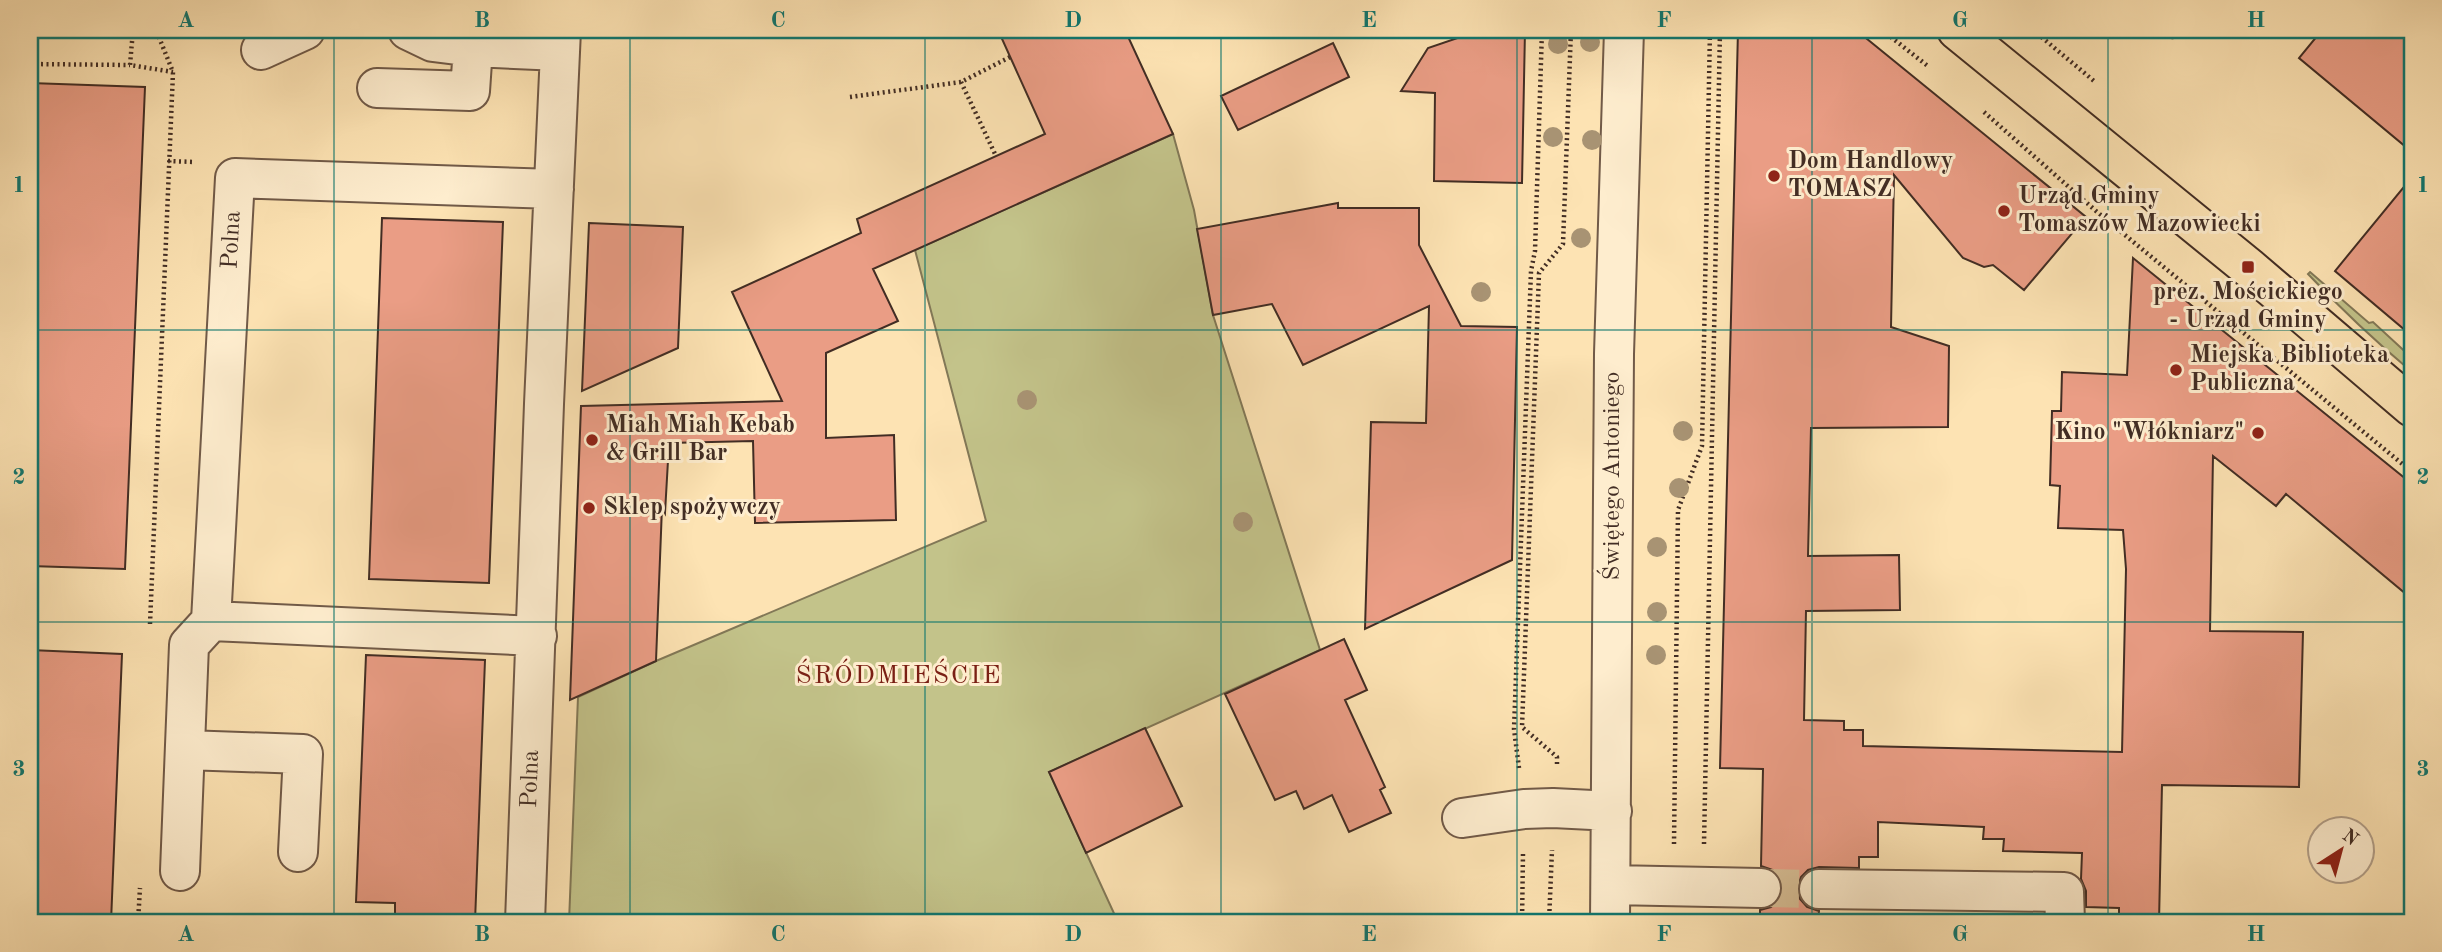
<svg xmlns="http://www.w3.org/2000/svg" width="2442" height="952" viewBox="0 0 2442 952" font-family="'Old Standard TT',serif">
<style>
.green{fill:#c3c38a;stroke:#827857;stroke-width:2}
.building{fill:#ea9d85;stroke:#422d24;stroke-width:2}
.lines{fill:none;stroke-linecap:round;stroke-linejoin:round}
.minor-tunnel{stroke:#d8bf96;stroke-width:38;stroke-dasharray:38 19;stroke-linecap:butt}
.minor-casing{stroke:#715a48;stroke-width:42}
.major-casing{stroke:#422d24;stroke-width:42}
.path{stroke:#422d24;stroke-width:4.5;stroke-dasharray:2 3.5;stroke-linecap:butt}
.minor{stroke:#feedce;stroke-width:38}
.major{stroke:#fde3b3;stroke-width:38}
.tree{fill:#a89373}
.grid{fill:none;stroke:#0f766e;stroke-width:2;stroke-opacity:0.55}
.poi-dot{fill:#8f2418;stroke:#feedce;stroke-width:2.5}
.labels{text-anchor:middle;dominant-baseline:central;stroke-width:6;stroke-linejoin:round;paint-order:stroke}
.poi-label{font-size:24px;font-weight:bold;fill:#422d24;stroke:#feedce;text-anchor:start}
.street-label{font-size:24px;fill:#422d24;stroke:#feedce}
.neighbourhood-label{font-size:26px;letter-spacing:2px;fill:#7a1f14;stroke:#feedce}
.neatline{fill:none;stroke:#0f766e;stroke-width:2.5}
.grid-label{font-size:23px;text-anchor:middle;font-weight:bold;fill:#0f766e}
</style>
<rect width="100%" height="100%" fill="#fde3b3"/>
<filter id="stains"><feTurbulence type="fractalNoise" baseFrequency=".00286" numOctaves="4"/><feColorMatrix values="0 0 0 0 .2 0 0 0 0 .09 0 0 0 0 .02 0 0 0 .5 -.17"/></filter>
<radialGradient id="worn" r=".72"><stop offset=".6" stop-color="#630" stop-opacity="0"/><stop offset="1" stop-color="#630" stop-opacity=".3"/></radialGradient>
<path class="green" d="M 1173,134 L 1194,210 L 1213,315 L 1320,650 L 1049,772 L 1118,922 L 569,922 L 578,697 L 656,661 L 986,521 L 915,250 Z
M 2310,272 L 2369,323 L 2373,322 L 2412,358 L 2412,372 C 2375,341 2341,309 2308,274 Z"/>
<path class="building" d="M 998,30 L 1125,30 L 1173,134 L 873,269 L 898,321 L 826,353 L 826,438 L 894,435 L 896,520 L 755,523 L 753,441 L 669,443 L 665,513 L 662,507 L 656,661 L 570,700 L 581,406 L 782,401 L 732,292 L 861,233 L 857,219 L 1045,134 Z
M 1481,30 L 1525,30 L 1522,183 L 1434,181 L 1435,93 L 1401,91 L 1428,48 Z
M 1738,30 L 1856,30 L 2086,217 L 2024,290 L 1993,265 L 1984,267 L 1963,258 L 1894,175 L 1891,327 L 1949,346 L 1948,427 L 1811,428 L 1808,556 L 1899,555 L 1900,610 L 1806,611 L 1804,720 L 1844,721 L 1844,730 L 1863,730 L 1863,746 L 2122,752 L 2126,569 L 2123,530 L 2058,528 L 2060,486 L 2050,485 L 2052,411 L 2061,411 L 2062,372 L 2127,375 L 2133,258 L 2412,484 L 2412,599 L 2286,494 L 2276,506 L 2213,456 L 2210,631 L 2303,632 L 2299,787 L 2162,785 L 2159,922 L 2119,922 L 2119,908 L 2086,907 L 2086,891 L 2081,879 L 2082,853 L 2003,851 L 2004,839 L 1983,839 L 1984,827 L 1878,822 L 1878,857 L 1859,857 L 1859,868 L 1819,867 L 1808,870 L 1801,877 L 1797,888 L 1800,899 L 1807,907 L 1819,911 L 1818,922 L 1760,922 L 1760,910 L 1771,907 L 1779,900 L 1783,888 L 1780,878 L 1773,870 L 1761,866 L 1763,769 L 1720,768 Z
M 2322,30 L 2412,30 L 2412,152 L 2299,58 Z
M 1333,43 L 1349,77 L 1238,130 L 1221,96 Z
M 30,83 L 145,87 L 125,569 L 30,566 Z
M 2412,177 L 2412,336 L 2335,271 Z
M 1338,203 L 1338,208 L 1419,208 L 1419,245 L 1461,326 L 1517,327 L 1512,560 L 1365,629 L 1371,422 L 1426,423 L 1429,306 L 1303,365 L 1272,304 L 1213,315 L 1197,229 Z
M 382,218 L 503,222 L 489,583 L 369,579 Z
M 589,223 L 683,227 L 678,348 L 582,391 Z
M 1344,639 L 1367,690 L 1345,700 L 1385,787 L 1380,790 L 1391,813 L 1349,832 L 1332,795 L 1304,809 L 1296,791 L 1275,800 L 1225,694 Z
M 30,650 L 122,654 L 111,922 L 30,922 Z
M 366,655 L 485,660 L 475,922 L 395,922 L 395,903 L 356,902 Z
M 1145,728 L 1182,806 L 1086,853 L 1049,772 Z"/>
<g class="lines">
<path class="minor-tunnel" d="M 1761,888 L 1819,889"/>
<defs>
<path id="minor" d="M 408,30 L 433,42 L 473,47 L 560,51
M 261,50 L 305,30
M 377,88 L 470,91 L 473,47
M 537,636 L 211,621 L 235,178 L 554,189
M 185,750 L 303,754 L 298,852
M 1462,818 L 1524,809 L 1553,808 L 1612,811
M 180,871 L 189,645 L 211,621
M 1611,885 L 1761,888
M 1819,889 L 2064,892 L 2065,922
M 525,922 L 544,404 L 561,30
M 1610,922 L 1614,354 L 1624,30"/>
<path id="major" d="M 1957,30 L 2248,267 L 2412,407"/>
</defs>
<use href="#minor" class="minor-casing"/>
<use href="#major" class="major-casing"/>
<path class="path" d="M 133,30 L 130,65 L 173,72
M 1882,30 L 1929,67
M 2033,30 L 2094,81
M 2163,30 L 2171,37 L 2235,34 L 2239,30
M 30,64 L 130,65
M 961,82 L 996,156
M 850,97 L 961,82 L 1010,57
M 1984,112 L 2096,211 L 2412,472
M 168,161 L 195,162
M 150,624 L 173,72 L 156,30
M 1557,764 L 1557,757 L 1522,727 L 1539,273 L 1563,244 L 1571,30
M 1519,768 L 1514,729 L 1531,271 L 1535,251 L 1542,30
M 1674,844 L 1678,510 L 1702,446 L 1710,30
M 1704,844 L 1720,30
M 138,922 L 140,888
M 1522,922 L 1523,853
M 1549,922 L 1552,850"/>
<use href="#minor" class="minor"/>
<use href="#major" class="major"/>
</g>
<g class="tree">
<circle cx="1590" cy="42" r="10"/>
<circle cx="1558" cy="44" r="10"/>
<circle cx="1553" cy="137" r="10"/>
<circle cx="1592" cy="140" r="10"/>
<circle cx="1581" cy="238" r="10"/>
<circle cx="1481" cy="292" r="10"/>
<circle cx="1027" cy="400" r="10"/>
<circle cx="1683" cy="431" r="10"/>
<circle cx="1679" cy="488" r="10"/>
<circle cx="1243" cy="522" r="10"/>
<circle cx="1657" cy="547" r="10"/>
<circle cx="1657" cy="612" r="10"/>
<circle cx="1656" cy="655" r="10"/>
</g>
<path class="grid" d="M 334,30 L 334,922M 630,30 L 630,922M 925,30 L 925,922M 1221,30 L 1221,922M 1517,30 L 1517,922M 1812,30 L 1812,922M 2108,30 L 2108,922M 30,330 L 2412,330M 30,622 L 2412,622"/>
<g class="poi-dot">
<circle cx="1774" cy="176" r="7"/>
<circle cx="2004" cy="211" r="7"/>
<rect x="2241" y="260" width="14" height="14" rx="3.5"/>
<circle cx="2176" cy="370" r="7"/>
<circle cx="2258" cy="433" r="7"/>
<circle cx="592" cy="440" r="7"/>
<circle cx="589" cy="508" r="7"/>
</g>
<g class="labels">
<g class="poi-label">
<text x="1788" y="162">Dom Handlowy<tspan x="1788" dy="28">TOMASZ</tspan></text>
<text x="2018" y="197">Urząd Gminy<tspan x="2018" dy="28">Tomaszów Mazowiecki</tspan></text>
<text x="2248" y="293" text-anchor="middle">prez. Mościckiego<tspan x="2248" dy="28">- Urząd Gminy</tspan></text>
<text x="2190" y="356">Miejska Biblioteka<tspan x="2190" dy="28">Publiczna</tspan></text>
<text x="606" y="426">Miah Miah Kebab<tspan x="606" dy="28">&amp; Grill Bar</tspan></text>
<text x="2244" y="433" text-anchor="end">Kino "Włókniarz"</text>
<text x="603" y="508">Sklep spożywczy</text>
</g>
<g class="street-label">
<text transform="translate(232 240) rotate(-87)">Polna</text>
<text transform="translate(1613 476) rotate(-90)">Świętego Antoniego</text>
<text transform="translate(531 779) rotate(-88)">Polna</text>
</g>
<g class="neighbourhood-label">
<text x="899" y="676">ŚRÓDMIEŚCIE</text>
</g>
</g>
<rect width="2442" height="952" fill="none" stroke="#fde3b3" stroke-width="77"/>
<g transform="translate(2341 850) rotate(36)"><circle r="33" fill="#feedce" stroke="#b3a08a" stroke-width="2"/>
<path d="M0-5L12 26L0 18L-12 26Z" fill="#8f2418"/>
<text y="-10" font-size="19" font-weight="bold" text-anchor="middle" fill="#422d24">N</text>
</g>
<rect x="38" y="38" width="2366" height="876" class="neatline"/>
<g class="grid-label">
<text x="186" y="27">A</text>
<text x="482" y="27">B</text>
<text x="778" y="27">C</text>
<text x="1073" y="27">D</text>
<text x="1369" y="27">E</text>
<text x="1664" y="27">F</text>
<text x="1960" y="27">G</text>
<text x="2256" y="27">H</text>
<text x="19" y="192">1</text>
<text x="2423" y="192">1</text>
<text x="19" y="484">2</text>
<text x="2423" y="484">2</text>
<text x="19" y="776">3</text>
<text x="2423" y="776">3</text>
<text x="186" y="941">A</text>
<text x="482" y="941">B</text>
<text x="778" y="941">C</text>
<text x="1073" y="941">D</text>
<text x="1369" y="941">E</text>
<text x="1664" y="941">F</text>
<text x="1960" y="941">G</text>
<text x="2256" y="941">H</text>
</g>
<rect width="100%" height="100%" filter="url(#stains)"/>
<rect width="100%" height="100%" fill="url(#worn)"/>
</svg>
